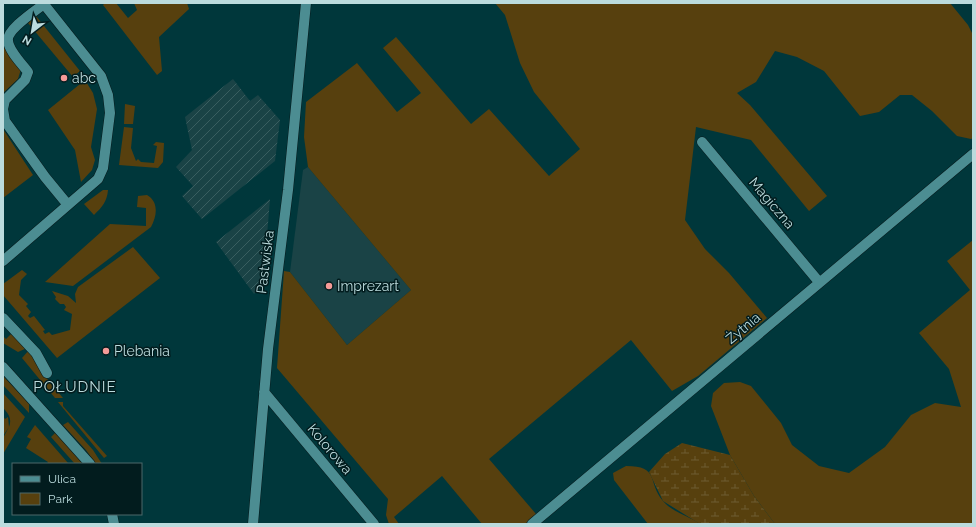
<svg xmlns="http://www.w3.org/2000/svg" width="976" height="527" viewBox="0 0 976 527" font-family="Raleway,sans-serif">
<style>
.built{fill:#1a4346}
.industrial{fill:url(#industrial-furrows)}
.green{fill:#57400e}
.wetland{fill:url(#wetland-marsh)}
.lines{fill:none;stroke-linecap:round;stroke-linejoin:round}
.street-casing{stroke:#071b1d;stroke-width:11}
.street{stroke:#4c8d92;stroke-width:10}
.poi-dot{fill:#f59b98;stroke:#021c1e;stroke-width:1.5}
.labels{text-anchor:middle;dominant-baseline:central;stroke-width:3;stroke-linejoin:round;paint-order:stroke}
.poi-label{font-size:14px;fill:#bbdbdd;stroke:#021c1e;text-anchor:start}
.street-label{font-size:14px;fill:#bbdbdd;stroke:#021c1e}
.neighbourhood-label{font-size:15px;letter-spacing:1px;fill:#bbdbdd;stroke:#021c1e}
</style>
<defs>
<pattern id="industrial-furrows" width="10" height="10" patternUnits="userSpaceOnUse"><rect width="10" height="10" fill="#1a4346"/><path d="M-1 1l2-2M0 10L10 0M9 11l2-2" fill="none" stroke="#395e60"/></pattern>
<pattern id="wetland-marsh" width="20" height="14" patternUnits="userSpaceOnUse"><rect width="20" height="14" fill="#57400e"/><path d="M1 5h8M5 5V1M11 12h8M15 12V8" fill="none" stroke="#6d5b31"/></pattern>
</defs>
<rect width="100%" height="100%" fill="#00373b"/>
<path class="built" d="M 308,167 L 411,290 L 347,345 L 290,272 L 303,170 Z"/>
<path class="industrial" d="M 233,79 L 250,101 L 258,95 L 280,120 L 275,161 L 202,219 L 182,196 L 193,186 L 176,167 L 192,150 L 185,117 Z
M 270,199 L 263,285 L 254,294 L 216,242 Z"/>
<path class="green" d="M 105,3 L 116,3 L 128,18 L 137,10 L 134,3 L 187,3 L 189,9 L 159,37 L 162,71 L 157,75 L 103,5 Z
M 495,3 L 950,3 L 968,25 L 973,35 L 973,138 L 971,139 L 957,136 L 932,111 L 912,95 L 900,95 L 879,112 L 860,116 L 824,71 L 797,57 L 775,51 L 756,82 L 737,93 L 750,105 L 827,196 L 809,211 L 751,140 L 696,127 L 685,220 L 705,249 L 729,273 L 767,318 L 698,376 L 672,391 L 631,340 L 489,459 L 536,514 L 525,524 L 482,524 L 442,476 L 394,517 L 399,524 L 389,524 L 386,515 L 388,499 L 277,368 L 284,271 L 290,272 L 347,345 L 411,290 L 308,167 L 304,137 L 306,102 L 357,63 L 397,112 L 421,93 L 383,48 L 396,37 L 471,124 L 489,109 L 549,176 L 580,149 L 534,92 L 520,63 L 505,15 Z
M 36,16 L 80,71 L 73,77 L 28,23 Z
M 3,46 L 21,69 L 18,79 L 3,93 Z
M 85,80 L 93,93 L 97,109 L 91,147 L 95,160 L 92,170 L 81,182 L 75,150 L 48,110 Z
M 125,104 L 135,106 L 133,124 L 124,124 Z
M 124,127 L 133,128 L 131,148 L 136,161 L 138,159 L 141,162 L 154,163 L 157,146 L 153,145 L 156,142 L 164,143 L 163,162 L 158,168 L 119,165 Z
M 3,129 L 33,175 L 3,198 Z
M 103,190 L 108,190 C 107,202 102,207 94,215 L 84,204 Z
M 147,195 C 159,202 157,216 151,227 L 73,286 L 45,282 L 110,224 L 146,226 L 146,208 L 137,207 L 138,196 Z
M 973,240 L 973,524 L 775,524 L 754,496 L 730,455 L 711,406 L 713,393 L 724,383 L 740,382 L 751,386 L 781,423 L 792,445 L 819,466 L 849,473 L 885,447 L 911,415 L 935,403 L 961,407 L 949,369 L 919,333 L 970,290 L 947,261 Z
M 133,247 L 160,278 L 57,358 L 3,295 L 3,284 L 22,270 L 27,274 L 21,280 L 19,295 L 28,304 L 26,306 L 31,312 L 28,316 L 30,318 L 34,316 L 45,330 L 43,331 L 45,334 L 49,332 L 52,335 L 70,330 L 72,314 L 64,310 L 66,307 L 64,304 L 60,304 L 55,299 L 56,297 L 52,291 L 68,296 L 76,303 L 75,294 L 78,287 Z
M 13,332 L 27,348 L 18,352 L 3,343 L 3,336 L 6,339 Z
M 29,350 L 35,357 L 40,370 L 63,398 L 55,398 L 22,358 Z
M 3,376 L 29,404 L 29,413 L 3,385 Z
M 3,393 L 25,417 L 3,454 L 3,438 L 9,427 L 3,436 L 3,416 L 5,419 L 8,417 L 9,427 C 12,419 9,414 3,408 Z
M 58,402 L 63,402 L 63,406 L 107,456 L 104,458 Z
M 68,422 L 93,450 L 102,464 L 96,464 L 86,450 L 63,425 Z
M 35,425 L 68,463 L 68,464 L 47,464 L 48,462 L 26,448 L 31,439 L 27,437 Z
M 56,432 L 83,464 L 75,464 L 51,437 Z
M 626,466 C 660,466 647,482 663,501 C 672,512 689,516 700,524 L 648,524 L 614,480 L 613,473 Z"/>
<path class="wetland" d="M 682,443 L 730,455 L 754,496 L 775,524 L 700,524 L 663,501 L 649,472 L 665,454 Z"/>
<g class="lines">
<defs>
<path id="street" d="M 44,4 C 35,11 6,30 8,41 C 9,51 22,64 28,72 L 25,80 L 5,100 L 3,109 L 5,121 L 45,177 L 68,205
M 702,142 L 819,282
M 3,261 L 98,179 L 103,168 L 110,113 L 108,95 L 101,76 L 43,3
M 3,318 L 36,353 L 47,373
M 3,367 L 90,464
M 264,392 L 374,524
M 112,514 L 114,524
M 253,524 L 268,349 L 288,190 L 306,3
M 532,524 L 973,154"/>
</defs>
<use href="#street" class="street-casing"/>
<use href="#street" class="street"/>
</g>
<g class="poi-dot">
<circle cx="64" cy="78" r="4"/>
<circle cx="329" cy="286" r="4"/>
<circle cx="106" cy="351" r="4"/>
</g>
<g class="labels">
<g class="poi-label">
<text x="72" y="78">abc</text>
<text x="337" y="286">Imprezart</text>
<text x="114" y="351">Plebania</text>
</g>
<g class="street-label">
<text transform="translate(772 203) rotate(50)">Magiczna</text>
<text transform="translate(265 262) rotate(-83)">Pastwiska</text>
<text transform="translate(743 328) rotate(-40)">Żytnia</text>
<text transform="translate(330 449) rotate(50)">Kolorowa</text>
</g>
<g class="neighbourhood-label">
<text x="75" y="387">POŁUDNIE</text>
</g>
</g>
<rect width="976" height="527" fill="none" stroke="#bbdbdd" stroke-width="8"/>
<rect x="12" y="463" width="130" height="52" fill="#021c1e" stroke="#4c686a"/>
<rect x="20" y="476" width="20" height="6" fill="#4c8d92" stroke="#4c686a"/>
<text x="48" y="483" font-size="12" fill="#bbdbdd">Ulica</text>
<rect x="20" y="493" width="20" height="12" fill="#57400e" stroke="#4c686a"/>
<text x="48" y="503" font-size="12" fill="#bbdbdd">Park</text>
<g transform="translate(32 32) rotate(211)" stroke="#021c1e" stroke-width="3" paint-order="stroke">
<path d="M0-3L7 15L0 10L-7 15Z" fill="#bbdbdd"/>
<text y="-6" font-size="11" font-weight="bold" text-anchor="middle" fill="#bbdbdd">N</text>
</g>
</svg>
